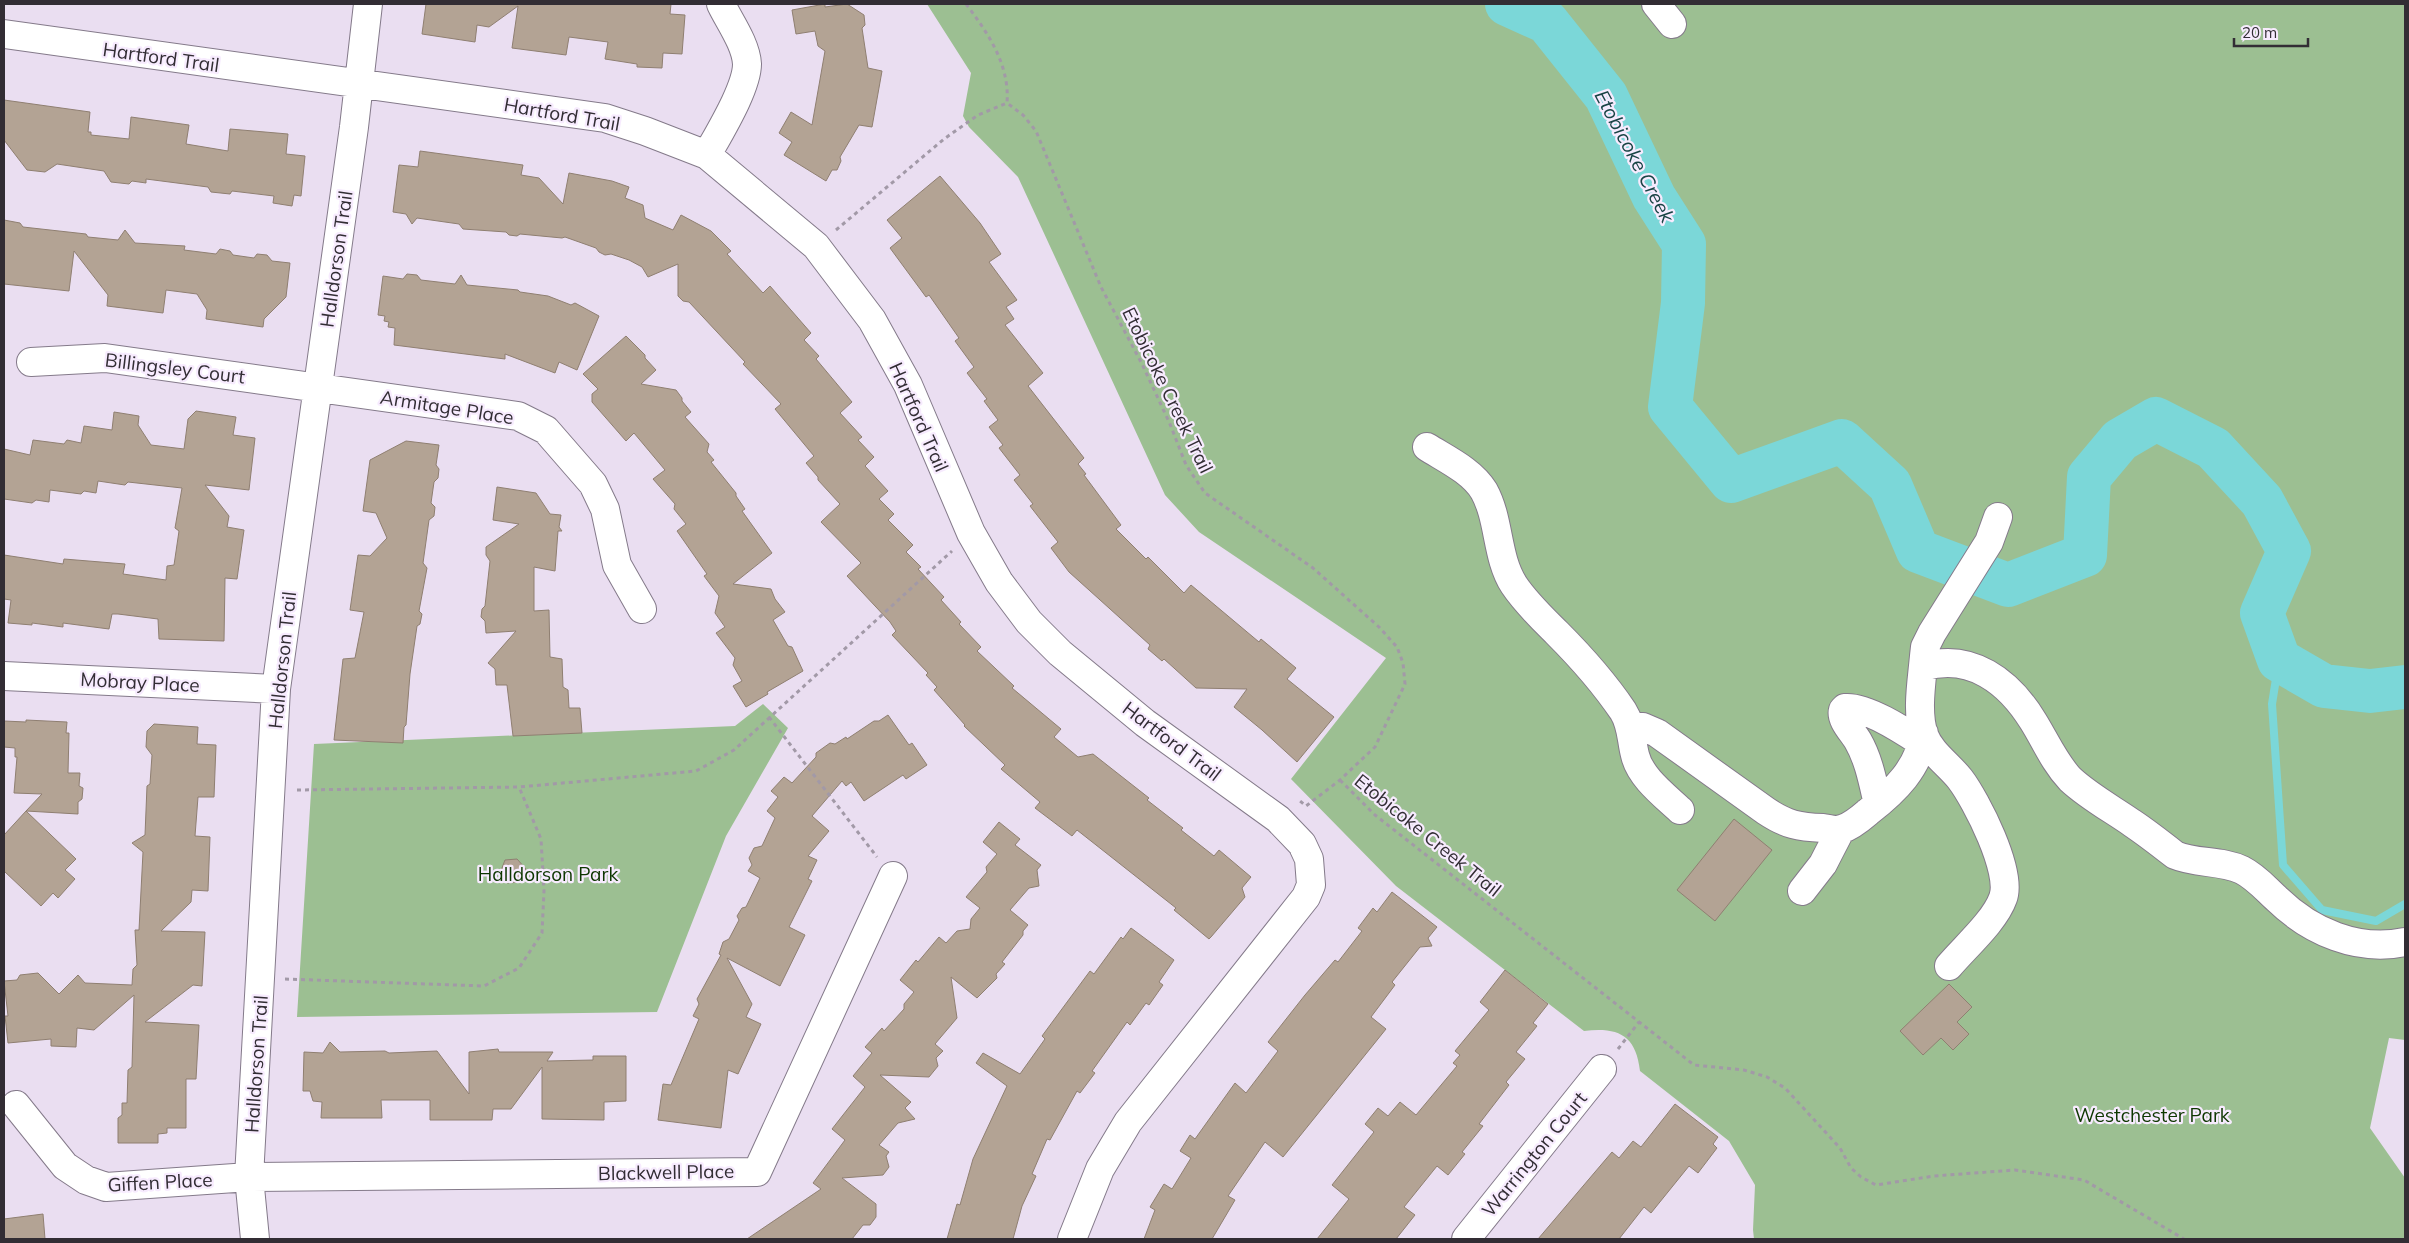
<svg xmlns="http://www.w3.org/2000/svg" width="2409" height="1243" viewBox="0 0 2409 1243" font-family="Mulish,sans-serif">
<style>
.green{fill:#9cbf92}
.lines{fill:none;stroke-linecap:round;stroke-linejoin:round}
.stream{stroke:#7bd7d8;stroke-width:8}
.river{stroke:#7bd7d8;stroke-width:44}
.building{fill:#b3a394;stroke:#8f7f71}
.minor-casing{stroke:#847a8a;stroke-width:30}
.path{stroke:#a299a7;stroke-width:3;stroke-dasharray:4 4;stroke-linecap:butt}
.minor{stroke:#fff;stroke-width:28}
.labels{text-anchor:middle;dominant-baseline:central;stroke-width:4.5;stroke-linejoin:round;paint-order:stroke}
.street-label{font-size:19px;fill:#322d34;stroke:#f7ebfe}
.park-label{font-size:19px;fill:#0e3700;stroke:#f7ebfe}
.water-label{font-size:20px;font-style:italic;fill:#194445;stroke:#f7ebfe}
</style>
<rect width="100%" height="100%" fill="#eadef1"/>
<path class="green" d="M 927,4 L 2405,4 L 2405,1040 L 2389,1038 L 2370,1128 L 2405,1178 L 2405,1239 L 1754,1239 L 1753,1230 L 1755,1185 L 1729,1141 L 1640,1071 C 1636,1035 1618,1027 1584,1031 L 1396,886 L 1291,779 L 1386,658 L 1199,532 L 1165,495 L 1018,177 L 969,127 L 963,116 L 971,73 Z
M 763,704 L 788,728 L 726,836 L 657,1012 L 297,1017 L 314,744 L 735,726 Z"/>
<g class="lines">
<path class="stream" d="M 2279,660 L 2272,704 L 2283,865 L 2322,910 L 2376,921 L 2405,904"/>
<path class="river" d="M 1507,4 L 1547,22 L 1606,96 L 1654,197 L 1684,244 L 1683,303 L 1670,407 L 1731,481 L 1842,441 L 1890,485 L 1918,551 L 2008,585 L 2085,555 L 2089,477 L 2120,440 L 2156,419 L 2213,448 L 2262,501 L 2289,551 L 2262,613 L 2279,660 L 2324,686 L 2370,691 L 2405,687"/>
</g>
<path class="building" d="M 426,4 L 671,4 L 670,14 L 685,15 L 682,54 L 663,53 L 662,68 L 637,67 L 637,64 L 605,59 L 608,42 L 569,37 L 566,55 L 512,48 L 518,6 L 489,27 L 477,25 L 475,42 L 422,34 Z
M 825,4 L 825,7 L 847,4 L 864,15 L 865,25 L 862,28 L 868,68 L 882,71 L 872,127 L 859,125 L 840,157 L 841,161 L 837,170 L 832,170 L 826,181 L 784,155 L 792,142 L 779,133 L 791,112 L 812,125 L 825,51 L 818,46 L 815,31 L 796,34 L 792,10 Z
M 4,100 L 90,112 L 88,132 L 91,132 L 91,135 L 129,139 L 131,117 L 189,125 L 186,144 L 228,151 L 230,129 L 288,134 L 286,154 L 305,156 L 301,196 L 294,195 L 292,206 L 273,203 L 274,196 L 232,191 L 230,194 L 211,192 L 208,187 L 146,179 L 146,183 L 132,181 L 129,184 L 111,182 L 104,171 L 57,164 L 45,172 L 27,170 L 4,140 Z
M 420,151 L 523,165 L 521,175 L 539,178 L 563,204 L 569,173 L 612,181 L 629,187 L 625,198 L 643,205 L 645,218 L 673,230 L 681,215 L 711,231 L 731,251 L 727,254 L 763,293 L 770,286 L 811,333 L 804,340 L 819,356 L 816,359 L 852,402 L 840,413 L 862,437 L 858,440 L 874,457 L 865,466 L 888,491 L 879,499 L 894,514 L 888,520 L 913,545 L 906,552 L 921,567 L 918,569 L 944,597 L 941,600 L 961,622 L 959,624 L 981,647 L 977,651 L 1014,686 L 1012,688 L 1061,729 L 1054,737 L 1078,757 L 1093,754 L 1149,798 L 1147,800 L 1183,828 L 1181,830 L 1214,856 L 1219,850 L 1251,877 L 1242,888 L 1245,897 L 1211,937 L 1209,939 L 1174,910 L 1176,908 L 1077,830 L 1072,836 L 1035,808 L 1040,802 L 1001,769 L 1005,765 L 964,726 L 965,725 L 934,690 L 937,687 L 926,675 L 928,673 L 892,635 L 896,631 L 890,622 L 847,576 L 861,563 L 821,522 L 840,504 L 818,480 L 818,477 L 806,463 L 814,456 L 775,409 L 781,404 L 743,364 L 745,362 L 689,302 L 683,301 L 678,296 L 678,264 L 648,277 L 642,267 L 629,260 L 611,254 L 605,255 L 599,252 L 596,248 L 565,237 L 562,238 L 520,234 L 517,236 L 509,235 L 506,232 L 463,229 L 459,224 L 417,218 L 412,224 L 406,214 L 393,212 L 399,165 L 418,167 Z
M 940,176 L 980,223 L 1001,254 L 989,262 L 1017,300 L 1006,307 L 1014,319 L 1005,325 L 1043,373 L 1028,386 L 1084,458 L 1078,464 L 1086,474 L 1084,475 L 1121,525 L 1116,529 L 1146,559 L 1148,557 L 1184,593 L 1191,585 L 1259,642 L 1261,639 L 1296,668 L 1287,679 L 1334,717 L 1297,762 L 1262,730 L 1234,707 L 1247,689 L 1196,688 L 1164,659 L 1162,661 L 1148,649 L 1150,645 L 1069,572 L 1051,548 L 1058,542 L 1030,506 L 1033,504 L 1014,480 L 1020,475 L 999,448 L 1003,445 L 989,427 L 998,420 L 984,401 L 987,399 L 967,373 L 974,367 L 955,341 L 959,338 L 929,295 L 926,297 L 890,248 L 902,238 L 887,220 Z
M 4,220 L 20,223 L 23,227 L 86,234 L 88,237 L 118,240 L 125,230 L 135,243 L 185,246 L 184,250 L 216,254 L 220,249 L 230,251 L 233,255 L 254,258 L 257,254 L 267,255 L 272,261 L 290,263 L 286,297 L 264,319 L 263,327 L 206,319 L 207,310 L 197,294 L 166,290 L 163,313 L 107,306 L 108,295 L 74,251 L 69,291 L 4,284 Z
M 407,274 L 417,275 L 421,280 L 455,284 L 461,275 L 467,285 L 518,290 L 520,292 L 548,296 L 571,305 L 575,303 L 599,316 L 577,370 L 559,362 L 555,373 L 505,354 L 505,359 L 394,345 L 395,328 L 388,327 L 389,322 L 384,321 L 385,316 L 378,315 L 383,276 L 403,279 Z
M 626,336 L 645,355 L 645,358 L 656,370 L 641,384 L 676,390 L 682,398 L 682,401 L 691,412 L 685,417 L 709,444 L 707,452 L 714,460 L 711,462 L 736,493 L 736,496 L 745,509 L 742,511 L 772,553 L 733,584 L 771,589 L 775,599 L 785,612 L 773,620 L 788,646 L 792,647 L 803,671 L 767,692 L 768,694 L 746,707 L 733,686 L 742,681 L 733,665 L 735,658 L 716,633 L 725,627 L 715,613 L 719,596 L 704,576 L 707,574 L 677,531 L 686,524 L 674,509 L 675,504 L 653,479 L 665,470 L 634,433 L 626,441 L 592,402 L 592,394 L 598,389 L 583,374 Z
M 196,411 L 236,417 L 233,435 L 255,438 L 249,490 L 205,485 L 229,516 L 227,527 L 244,530 L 237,579 L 225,578 L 224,641 L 159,639 L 158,619 L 118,614 L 112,614 L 109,629 L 63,623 L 63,627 L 32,623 L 32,625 L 8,623 L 11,600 L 4,599 L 4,555 L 63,564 L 64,559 L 125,564 L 123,574 L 166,580 L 167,566 L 174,565 L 179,531 L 175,528 L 182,488 L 128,482 L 125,485 L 98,481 L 96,493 L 84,491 L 81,494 L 50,490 L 49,502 L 36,500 L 32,503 L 4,499 L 4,449 L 30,455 L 33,440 L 64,444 L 67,440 L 81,443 L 84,426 L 112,430 L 114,412 L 139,416 L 138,425 L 151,445 L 184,449 L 188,419 Z
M 406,441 L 439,445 L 436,465 L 439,469 L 438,478 L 434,482 L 431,503 L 435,507 L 434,516 L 429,520 L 423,563 L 427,568 L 419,611 L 422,614 L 420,624 L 417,626 L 410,674 L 406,725 L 404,727 L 403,743 L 334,740 L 343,659 L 355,658 L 364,612 L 350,610 L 358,555 L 370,556 L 387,538 L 376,513 L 363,511 L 370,460 Z
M 497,487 L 536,493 L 550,514 L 561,515 L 559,527 L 562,531 L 558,531 L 555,571 L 534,567 L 534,611 L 549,610 L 550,657 L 562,659 L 563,687 L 568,690 L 569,708 L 580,708 L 582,733 L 513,736 L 507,685 L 496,685 L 495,669 L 488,663 L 516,631 L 486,633 L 485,621 L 481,617 L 482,609 L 485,606 L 490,561 L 486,555 L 486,547 L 519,524 L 493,520 Z
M 888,715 L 909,745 L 912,743 L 927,765 L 906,779 L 903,775 L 864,801 L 851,782 L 846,786 L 842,781 L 812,816 L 829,831 L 808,856 L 817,860 L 808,879 L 812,881 L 789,927 L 805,935 L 780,986 L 727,958 L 752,1004 L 746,1017 L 761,1024 L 738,1074 L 728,1070 L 721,1128 L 658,1120 L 663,1084 L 671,1085 L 699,1019 L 693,1016 L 699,1004 L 697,999 L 721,955 L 719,954 L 723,942 L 729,939 L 739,920 L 737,916 L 742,908 L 746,907 L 760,878 L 748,871 L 752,865 L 749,858 L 754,848 L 762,846 L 775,818 L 767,811 L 778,797 L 771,791 L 784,777 L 792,783 L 816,757 L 816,753 L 830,743 L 835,744 L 846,737 L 847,739 L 874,721 L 879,721 Z
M 26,720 L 67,722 L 66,733 L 69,733 L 68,773 L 80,773 L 79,786 L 83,788 L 82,799 L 78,802 L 78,814 L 26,811 L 42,794 L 14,793 L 17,757 L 15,757 L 15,748 L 4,747 L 4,721 L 26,722 Z
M 154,724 L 198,727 L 197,744 L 216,745 L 214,797 L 198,797 L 195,836 L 210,837 L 208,891 L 192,890 L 191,902 L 161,931 L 205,932 L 202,986 L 193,985 L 145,1022 L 199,1025 L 196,1079 L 186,1079 L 186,1128 L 167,1128 L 167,1133 L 158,1134 L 158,1143 L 118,1143 L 118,1118 L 122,1115 L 122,1103 L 127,1103 L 128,1070 L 132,1067 L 134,995 L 94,1030 L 77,1028 L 76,1047 L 51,1046 L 51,1039 L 8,1043 L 5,1016 L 8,1016 L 4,981 L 17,980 L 20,975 L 38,973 L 59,994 L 78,975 L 85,983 L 132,985 L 133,969 L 137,965 L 135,930 L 139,930 L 143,852 L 132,843 L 145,835 L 147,786 L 150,784 L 152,755 L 146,747 L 147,731 Z
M 26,811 L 76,859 L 65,870 L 75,879 L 58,898 L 53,893 L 41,906 L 4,871 L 4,835 Z
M 1734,819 L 1772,850 L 1715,921 L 1677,890 Z
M 999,822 L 1020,839 L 1015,845 L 1041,865 L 1037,870 L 1039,886 L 1029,888 L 1010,910 L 1028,925 L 1023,931 L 1023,935 L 1002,962 L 1005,964 L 996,974 L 997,978 L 977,998 L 951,977 L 957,1018 L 935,1044 L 943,1051 L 936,1058 L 938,1066 L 929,1077 L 880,1075 L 911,1102 L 905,1108 L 915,1119 L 898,1123 L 879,1145 L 889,1152 L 886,1156 L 889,1167 L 883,1175 L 842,1178 L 876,1204 L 876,1217 L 870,1225 L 863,1225 L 852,1239 L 747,1239 L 821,1189 L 813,1183 L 845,1140 L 832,1129 L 865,1087 L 853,1076 L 872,1053 L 865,1047 L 882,1028 L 884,1031 L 904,1009 L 904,1004 L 914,992 L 900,980 L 916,960 L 918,962 L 939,937 L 946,943 L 957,931 L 970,929 L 971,919 L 980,908 L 966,897 L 987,872 L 986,867 L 997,854 L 983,842 Z
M 517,859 L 526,869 L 521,882 L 507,883 L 500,873 L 505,860 Z
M 1392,892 L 1437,927 L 1428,938 L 1432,946 L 1420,947 L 1392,982 L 1395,985 L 1371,1017 L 1386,1029 L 1283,1157 L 1265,1142 L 1228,1196 L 1235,1200 L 1212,1239 L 1144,1239 L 1155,1210 L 1150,1207 L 1164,1184 L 1172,1189 L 1191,1158 L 1180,1151 L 1190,1135 L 1195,1139 L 1235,1083 L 1246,1093 L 1278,1051 L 1268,1042 L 1305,995 L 1335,960 L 1338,962 L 1362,931 L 1358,928 L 1373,908 L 1377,912 Z
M 1131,928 L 1174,960 L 1159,982 L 1163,985 L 1149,1005 L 1146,1003 L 1130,1025 L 1127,1022 L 1092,1071 L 1095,1073 L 1080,1093 L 1077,1091 L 1050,1140 L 1047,1139 L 1032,1174 L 1036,1176 L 1022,1206 L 1013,1239 L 947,1239 L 957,1204 L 960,1205 L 973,1159 L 1007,1086 L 976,1063 L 983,1053 L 1020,1074 L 1045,1039 L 1042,1036 L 1090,971 L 1094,974 L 1121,937 L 1123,939 Z
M 1505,970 L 1548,1004 L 1533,1023 L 1537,1026 L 1516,1052 L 1525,1059 L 1506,1082 L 1509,1085 L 1479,1124 L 1483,1126 L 1462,1152 L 1465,1154 L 1448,1175 L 1437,1166 L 1404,1207 L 1415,1215 L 1396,1239 L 1317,1239 L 1349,1199 L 1332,1185 L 1374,1132 L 1365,1124 L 1378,1108 L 1388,1116 L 1400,1102 L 1416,1115 L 1457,1066 L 1453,1063 L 1460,1055 L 1455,1051 L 1489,1010 L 1480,1002 Z
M 1949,984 L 1972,1007 L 1957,1022 L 1969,1034 L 1953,1050 L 1941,1038 L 1923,1055 L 1900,1031 Z
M 330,1042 L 340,1052 L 385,1051 L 389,1053 L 437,1051 L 469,1094 L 469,1052 L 498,1049 L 499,1052 L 553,1052 L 547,1061 L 593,1060 L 593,1056 L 626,1056 L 626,1101 L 604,1102 L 604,1120 L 542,1119 L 542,1067 L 511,1109 L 493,1109 L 492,1120 L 430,1120 L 430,1100 L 381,1100 L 382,1118 L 321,1118 L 322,1102 L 313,1101 L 310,1091 L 303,1091 L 304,1052 L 323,1053 Z
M 1675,1104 L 1718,1137 L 1713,1144 L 1717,1148 L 1698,1173 L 1689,1166 L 1651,1213 L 1644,1207 L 1619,1239 L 1538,1239 L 1612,1152 L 1619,1158 L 1633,1141 L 1641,1147 Z
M 43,1214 L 45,1239 L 4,1239 L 4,1219 Z"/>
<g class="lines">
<defs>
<path id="minor" d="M 1656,4 L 1672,24
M 4,34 L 605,118 L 645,131 L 707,155 L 816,246 L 872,320 L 908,385 L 971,533 L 999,582 L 1029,622 L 1060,653 L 1145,723 L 1278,819 L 1302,844 L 1309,859 L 1311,885 L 1306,897 L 1128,1122 L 1100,1169 L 1072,1239
M 707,155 C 719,133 747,88 747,64 C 746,44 729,21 721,4
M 31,362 L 105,358 L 518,416 L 546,430 L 593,484 L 605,509 L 617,565 L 642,609
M 1427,447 C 1446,459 1472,471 1484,491 C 1500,520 1496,557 1514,585 C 1526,603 1542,618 1557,633 C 1581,657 1604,683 1623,711 C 1632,725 1631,740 1635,755 C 1640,777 1664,795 1680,810
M 1923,667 C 1971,652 2009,682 2033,721 C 2045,740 2054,762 2070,779 C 2088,796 2112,809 2132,823 C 2147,833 2161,844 2175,855 C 2196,864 2221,860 2242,870 C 2256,877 2266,889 2277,899 C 2311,932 2358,952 2405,942
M 4,676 L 276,689
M 1630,727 L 1643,727 L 1657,733 L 1766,811 C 1787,825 1799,827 1823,828 C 1829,829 1837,831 1842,829 C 1852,826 1861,818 1868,812 C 1895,791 1919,768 1924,733
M 1878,804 C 1873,783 1869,760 1858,741 C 1853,732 1840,720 1843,710 L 1845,708 C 1866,706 1904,731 1922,743
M 1802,891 L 1823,864 L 1841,829
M 1949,966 C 1965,947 1995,921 2003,898 C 2013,872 1976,800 1960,779 C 1948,764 1931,753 1924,735 C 1916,712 1922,680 1924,656 L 1925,647 L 1932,633 L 1989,542 L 1998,517
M 16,1105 L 65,1166 L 86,1180 L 106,1187 L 249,1177 L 757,1172 L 893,876
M 255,1239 L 249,1177 L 276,689 L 354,127 L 368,4
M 1466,1239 L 1602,1069"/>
</defs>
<use href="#minor" class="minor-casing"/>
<path class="path" d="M 966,4 C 988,33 1010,65 1007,103 L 1023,115 L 1036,131 L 1101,287 L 1142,364 L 1170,424 L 1186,465 L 1205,493 L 1313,568 L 1379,627 L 1397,647 L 1403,663 L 1405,684 L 1375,747 L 1340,780 L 1306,806 L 1300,801
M 836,230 L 944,139 L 978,115 L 1007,103
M 769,717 L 877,857
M 1340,780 L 1375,815 L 1694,1065 L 1744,1070 L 1767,1077 L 1785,1088 L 1840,1148 L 1851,1168 L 1861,1177 L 1876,1185 L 1934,1176 L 2015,1170 L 2084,1180 L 2184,1239
M 297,790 L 519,787 L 696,771 L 734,750 L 952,551
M 285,979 L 484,986 L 519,968 L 542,933 L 544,891 L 541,839 L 519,787
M 1618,1049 L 1639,1022"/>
<use href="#minor" class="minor"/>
</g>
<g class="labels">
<g class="street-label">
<text transform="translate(161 57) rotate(8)">Hartford Trail</text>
<text transform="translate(562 114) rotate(10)">Hartford Trail</text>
<text transform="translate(336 259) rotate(-82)">Halldorson Trail</text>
<text transform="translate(175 368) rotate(7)">Billingsley Court</text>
<text transform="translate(1168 390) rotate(64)">Etobicoke Creek Trail</text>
<text transform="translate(447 407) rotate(9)">Armitage Place</text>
<text transform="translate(919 417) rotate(66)">Hartford Trail</text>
<text transform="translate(282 660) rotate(-84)">Halldorson Trail</text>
<text transform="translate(140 682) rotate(3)">Mobray Place</text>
<text transform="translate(1172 741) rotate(37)">Hartford Trail</text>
<text transform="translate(1428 835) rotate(39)">Etobicoke Creek Trail</text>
<text transform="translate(256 1064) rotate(-86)">Halldorson Trail</text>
<text transform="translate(1534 1154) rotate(-51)">Warrington Court</text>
<text transform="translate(666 1172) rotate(-1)">Blackwell Place</text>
<text transform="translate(160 1182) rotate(-3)">Giffen Place</text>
</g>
<g class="park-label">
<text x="548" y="874">Halldorson Park</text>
<text x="2152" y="1115">Westchester Park</text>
</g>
<g class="water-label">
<text transform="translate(1635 156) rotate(62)">Etobicoke Creek</text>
</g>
</g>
<rect width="2409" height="1243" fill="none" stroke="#322d34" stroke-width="10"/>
<path d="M2234 38v8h74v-8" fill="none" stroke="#322d34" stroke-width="2.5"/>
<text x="2242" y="38" font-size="15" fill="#322d34" stroke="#f7ebfe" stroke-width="4" paint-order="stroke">20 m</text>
</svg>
